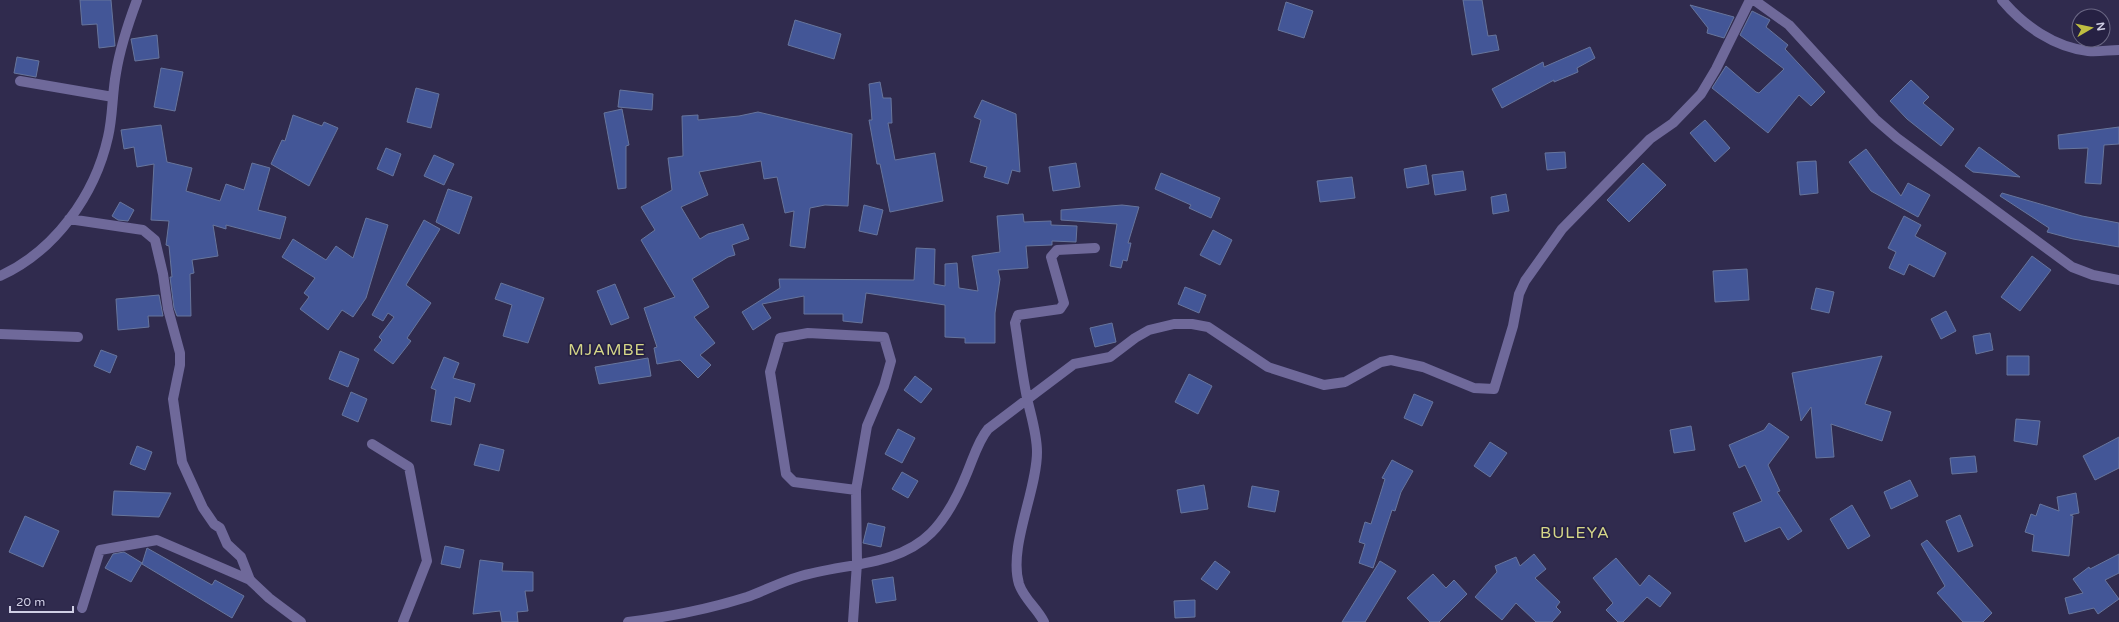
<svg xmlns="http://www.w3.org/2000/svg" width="2119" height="622" viewBox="0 0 2119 622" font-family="'Varela Round',sans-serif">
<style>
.building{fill:#435697;stroke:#67759c}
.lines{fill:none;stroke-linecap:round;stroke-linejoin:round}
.minor{stroke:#6f699a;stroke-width:10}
.labels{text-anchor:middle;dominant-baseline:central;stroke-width:3.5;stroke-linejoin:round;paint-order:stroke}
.quarter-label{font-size:16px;letter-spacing:1px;fill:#d5d688;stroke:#262143}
</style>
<rect width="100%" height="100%" fill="#302b4e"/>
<path class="building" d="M 80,0 L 111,0 L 115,46 L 99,48 L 97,24 L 82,25 Z
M 1463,0 L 1482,0 L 1488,36 L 1496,35 L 1499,50 L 1472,55 Z
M 1286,2 L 1313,11 L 1304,38 L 1278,30 Z
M 1690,5 L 1734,17 L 1724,38 L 1707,33 L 1708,28 Z
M 1752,11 L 1770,20 L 1766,27 L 1788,45 L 1785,49 L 1825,92 L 1811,106 L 1799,95 L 1768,133 L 1712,88 L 1726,66 L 1756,92 L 1759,93 L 1784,69 L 1740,35 Z
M 795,20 L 841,34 L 834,59 L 788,45 Z
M 157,35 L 159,58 L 135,61 L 131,39 Z
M 1590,47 L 1595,58 L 1577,68 L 1578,72 L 1554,82 L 1554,80 L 1502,108 L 1492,89 L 1543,62 L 1544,67 Z
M 17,57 L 39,61 L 36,77 L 14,73 Z
M 161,68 L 183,72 L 175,111 L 154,107 Z
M 1911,80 L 1929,97 L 1923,103 L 1954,129 L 1941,146 L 1907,119 L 1890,101 Z
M 880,82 L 883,98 L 891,98 L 892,123 L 888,123 L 895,160 L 935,153 L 943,201 L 890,212 L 880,164 L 877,164 L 869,120 L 872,120 L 869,84 Z
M 416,88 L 439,94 L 431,128 L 407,122 Z
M 620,90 L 653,94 L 652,110 L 618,107 Z
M 982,100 L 1016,114 L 1020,172 L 1012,170 L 1008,184 L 984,177 L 987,167 L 970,162 L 981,120 L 974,117 Z
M 622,109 L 629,145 L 626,146 L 626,188 L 618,189 L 604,113 Z
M 758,112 L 852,134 L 848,206 L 825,205 L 810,208 L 805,248 L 790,246 L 794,211 L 785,213 L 777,177 L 764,179 L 761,161 L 699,172 L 708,195 L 681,207 L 700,239 L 708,234 L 743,224 L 749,239 L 732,245 L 735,255 L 728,257 L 692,279 L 709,307 L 694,317 L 715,343 L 700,355 L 711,365 L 698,378 L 680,360 L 657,364 L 654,348 L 657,347 L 644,308 L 675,297 L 641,240 L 655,230 L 641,207 L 672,190 L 668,158 L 683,156 L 682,116 L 698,115 L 698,120 L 739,116 Z
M 293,115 L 322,126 L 324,122 L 338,128 L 309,186 L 271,164 L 282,140 L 285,141 Z
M 1705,120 L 1730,148 L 1715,162 L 1690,133 Z
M 161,125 L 167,162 L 192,168 L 186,191 L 220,201 L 226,184 L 244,190 L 252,163 L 270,168 L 258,210 L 286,217 L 280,239 L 226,225 L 226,229 L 213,225 L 218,256 L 192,260 L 194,273 L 190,274 L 191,316 L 177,316 L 174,308 L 170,277 L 172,277 L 169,246 L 166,245 L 169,221 L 151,220 L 154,164 L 137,167 L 134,147 L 124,149 L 121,130 Z
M 2119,127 L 2119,144 L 2104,145 L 2101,184 L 2085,183 L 2088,148 L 2059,149 L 2058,135 Z
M 1979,147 L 2020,177 L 1973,172 L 1965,166 Z
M 386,148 L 401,154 L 393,176 L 377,169 Z
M 1866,149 L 1901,196 L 1908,183 L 1930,195 L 1918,217 L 1871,191 L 1849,162 Z
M 1565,152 L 1566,168 L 1547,170 L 1545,153 Z
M 434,155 L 454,164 L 444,185 L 424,176 Z
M 1816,161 L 1818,193 L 1800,195 L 1797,162 Z
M 1076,163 L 1080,187 L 1053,191 L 1049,167 Z
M 1643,163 L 1666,185 L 1629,222 L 1607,200 Z
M 1426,165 L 1429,184 L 1407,188 L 1404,169 Z
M 1463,171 L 1466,190 L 1435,195 L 1432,175 Z
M 1161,173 L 1220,198 L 1211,218 L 1189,208 L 1191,205 L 1155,189 Z
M 1352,177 L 1355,198 L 1320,202 L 1317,181 Z
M 448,189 L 472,197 L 459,234 L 436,222 Z
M 2002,193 L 2082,216 L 2119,223 L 2119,247 L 2073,239 L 2047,232 L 2049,228 L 2000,196 Z
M 1506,194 L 1509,211 L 1493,214 L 1491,197 Z
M 120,202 L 134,210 L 128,221 L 118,220 L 112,216 Z
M 864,205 L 883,210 L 877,235 L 859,231 Z
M 1122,205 L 1139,207 L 1128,243 L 1131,243 L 1127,261 L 1123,260 L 1121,268 L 1110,266 L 1117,224 L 1061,220 L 1061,210 Z
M 1023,214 L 1024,222 L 1051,221 L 1051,225 L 1077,226 L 1076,242 L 1052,241 L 1052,245 L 1026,246 L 1028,268 L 998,270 L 1000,279 L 995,313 L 995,343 L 965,343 L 965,338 L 945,337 L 945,305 L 866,293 L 862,323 L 843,321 L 843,314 L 804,314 L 804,296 L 762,304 L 771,318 L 753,330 L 742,312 L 780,288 L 779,279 L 914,280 L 916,248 L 935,249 L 934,284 L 945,286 L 945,264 L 957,263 L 959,288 L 978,291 L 972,256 L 1000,252 L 997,216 Z
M 1904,216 L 1921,225 L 1915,236 L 1946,253 L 1934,277 L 1909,264 L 1904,275 L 1889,268 L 1896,252 L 1888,248 Z
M 366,218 L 388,225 L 366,298 L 353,317 L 342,310 L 328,330 L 300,309 L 309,297 L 304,293 L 315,278 L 282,257 L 293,239 L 326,260 L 336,246 L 353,258 Z
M 424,220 L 440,229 L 406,285 L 431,303 L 407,338 L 411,341 L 393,364 L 374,350 L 382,340 L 379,337 L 394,317 L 388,313 L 383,321 L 372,315 Z
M 1213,230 L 1232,240 L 1220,265 L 1200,255 Z
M 2032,256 L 2051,270 L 2020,311 L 2001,297 Z
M 1747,269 L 1749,300 L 1715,302 L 1713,271 Z
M 501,283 L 544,298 L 528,343 L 503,336 L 512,305 L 495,299 Z
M 615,284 L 629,318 L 611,325 L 597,291 Z
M 1185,287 L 1206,295 L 1199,313 L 1178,304 Z
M 1816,288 L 1834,292 L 1829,313 L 1811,309 Z
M 159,295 L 163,316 L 148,316 L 149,327 L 118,330 L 116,299 Z
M 1946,311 L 1956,331 L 1941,339 L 1931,319 Z
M 1112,323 L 1116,342 L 1095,347 L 1090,328 Z
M 1990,333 L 1993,350 L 1976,354 L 1973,336 Z
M 101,350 L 117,356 L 110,373 L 94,366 Z
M 340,351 L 359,359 L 348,387 L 329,379 Z
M 1882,356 L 1865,404 L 1891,412 L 1882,441 L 1831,424 L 1834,457 L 1816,458 L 1811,407 L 1801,421 L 1792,373 Z
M 2007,356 L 2029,356 L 2029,375 L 2007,375 Z
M 444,357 L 459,363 L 453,378 L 475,384 L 470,402 L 455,397 L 451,425 L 431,421 L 436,390 L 431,388 Z
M 648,358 L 651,376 L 599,384 L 595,367 Z
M 1189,374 L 1212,386 L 1198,414 L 1175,402 Z
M 915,376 L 932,389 L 921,403 L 904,390 Z
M 351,392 L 367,399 L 358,422 L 342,415 Z
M 1414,394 L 1433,402 L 1422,426 L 1404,418 Z
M 2016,419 L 2040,421 L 2037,445 L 2014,441 Z
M 1769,423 L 1789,437 L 1768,465 L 1780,491 L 1777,492 L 1802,531 L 1788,540 L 1780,527 L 1745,542 L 1733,513 L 1762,501 L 1745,465 L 1739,468 L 1729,445 L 1764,430 Z
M 1691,426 L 1695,450 L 1674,453 L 1670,430 Z
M 898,429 L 915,438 L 902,463 L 885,454 Z
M 2119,437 L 2119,468 L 2095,480 L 2083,456 Z
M 1490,442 L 1507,453 L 1490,477 L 1474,466 Z
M 480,444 L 504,450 L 499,471 L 474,465 Z
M 137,446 L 152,452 L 145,470 L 130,464 Z
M 1975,456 L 1977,472 L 1952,474 L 1950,458 Z
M 1392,460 L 1413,471 L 1401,492 L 1395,511 L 1392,510 L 1373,568 L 1359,563 L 1365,544 L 1359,542 L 1365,522 L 1371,524 L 1385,479 L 1382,478 Z
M 902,472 L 918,481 L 908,498 L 892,489 Z
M 1910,480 L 1918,496 L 1891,509 L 1884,492 Z
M 1204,485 L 1208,509 L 1181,513 L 1177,490 Z
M 1252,486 L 1279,491 L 1275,512 L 1248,507 Z
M 114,491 L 171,493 L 159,517 L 112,515 Z
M 2076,493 L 2079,513 L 2070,515 L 2073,516 L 2069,556 L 2032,551 L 2034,535 L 2025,532 L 2031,514 L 2036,516 L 2040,504 L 2059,511 L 2057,497 Z
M 1852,505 L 1870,536 L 1848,549 L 1830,519 Z
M 1960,515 L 1973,546 L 1958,552 L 1946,521 Z
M 25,516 L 59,531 L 43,567 L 9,552 Z
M 868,523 L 885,527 L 881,547 L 863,543 Z
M 1927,540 L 1992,613 L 1983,622 L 1963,622 L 1937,593 L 1945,586 L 1921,544 Z
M 445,546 L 464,550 L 460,568 L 441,564 Z
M 147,548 L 212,585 L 215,580 L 244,596 L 232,618 L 142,564 Z
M 124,552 L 142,563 L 131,582 L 105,568 L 113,554 Z
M 1534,554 L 1546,569 L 1535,578 L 1560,602 L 1556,607 L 1561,612 L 1552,622 L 1536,622 L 1516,603 L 1502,620 L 1475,597 L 1497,572 L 1495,566 L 1516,557 L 1520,566 Z
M 2119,554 L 2119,573 L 2105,580 L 2119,599 L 2098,614 L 2094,608 L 2069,614 L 2065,598 L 2083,593 L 2073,579 L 2089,567 L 2090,569 Z
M 1616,558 L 1640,586 L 1649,575 L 1671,593 L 1660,607 L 1647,597 L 1623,622 L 1618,622 L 1606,610 L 1613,603 L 1593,578 Z
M 480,560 L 503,563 L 502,571 L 533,572 L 533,591 L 525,591 L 528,611 L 517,612 L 518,622 L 502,622 L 500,611 L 473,614 Z
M 1215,561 L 1230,572 L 1217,590 L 1201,579 Z
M 1380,561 L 1396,571 L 1365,622 L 1342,622 Z
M 1433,574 L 1446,588 L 1454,580 L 1467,594 L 1439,622 L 1430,622 L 1407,598 Z
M 893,577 L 896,600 L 876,603 L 872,580 Z
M 1195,600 L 1195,617 L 1175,618 L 1174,601 Z"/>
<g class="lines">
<path class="minor" d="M 1754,0 L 1789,25 L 1875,119 L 1897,138 L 2072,267 L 2093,275 L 2119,280
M 2002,0 C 2024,26 2054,47 2088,51 C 2098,52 2109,50 2119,50
M 20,81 L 113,97
M 69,219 L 143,230 L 155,240 L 163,274 L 168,309 L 180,353 L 180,365 L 173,399 L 182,462 L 203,508 L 214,524 L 220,528 L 227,544 L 241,557 L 250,580 L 269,598 L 301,622
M 0,276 C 55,251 95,195 108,137 C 113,116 112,94 116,73 C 120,48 128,24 137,0
M 0,334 L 78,337
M 372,444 L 409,467 L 427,561 L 403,622
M 82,608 L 100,550 L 157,540 L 250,580
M 628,622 C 668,617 709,609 747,597 C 764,591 781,582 798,577 C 842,563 897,567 931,533 C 947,517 959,493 967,473 C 973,459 978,441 988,429 L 1074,364 L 1110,357 L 1135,338 L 1149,330 L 1174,324 L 1192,324 L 1208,327 L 1268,367 L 1324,385 L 1345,382 L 1381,362 L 1391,360 L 1423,367 L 1474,388 L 1494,389 L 1513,326 L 1519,294 L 1525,281 L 1562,229 L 1650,139 L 1673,123 L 1701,94 L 1716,69 L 1750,0
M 853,622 L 857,563 L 856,490 L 867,426 L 884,386 L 891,361 L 884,337 L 808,333 L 780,338 L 770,372 L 786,474 L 794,482 L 856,490
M 1044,622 C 1037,608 1024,599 1019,584 C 1008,547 1037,491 1037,452 C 1037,434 1031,416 1027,398 C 1022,374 1019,348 1015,323 L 1018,315 L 1060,309 L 1064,303 L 1051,257 L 1057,250 L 1095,248"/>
</g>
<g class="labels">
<g class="quarter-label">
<text x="607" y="350">MJAMBE</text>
<text x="1575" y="533">BULEYA</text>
</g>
</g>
<g transform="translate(2091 28) rotate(81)"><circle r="19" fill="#262143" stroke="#6a6784"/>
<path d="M0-3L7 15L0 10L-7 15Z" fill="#bfbe41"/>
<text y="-6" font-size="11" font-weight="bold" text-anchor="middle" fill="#d0cfe5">N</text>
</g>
<path d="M10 606v6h63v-6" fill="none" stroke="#d0cfe5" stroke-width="2"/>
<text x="16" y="606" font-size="12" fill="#d0cfe5" stroke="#262143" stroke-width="3" paint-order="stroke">20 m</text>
</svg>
